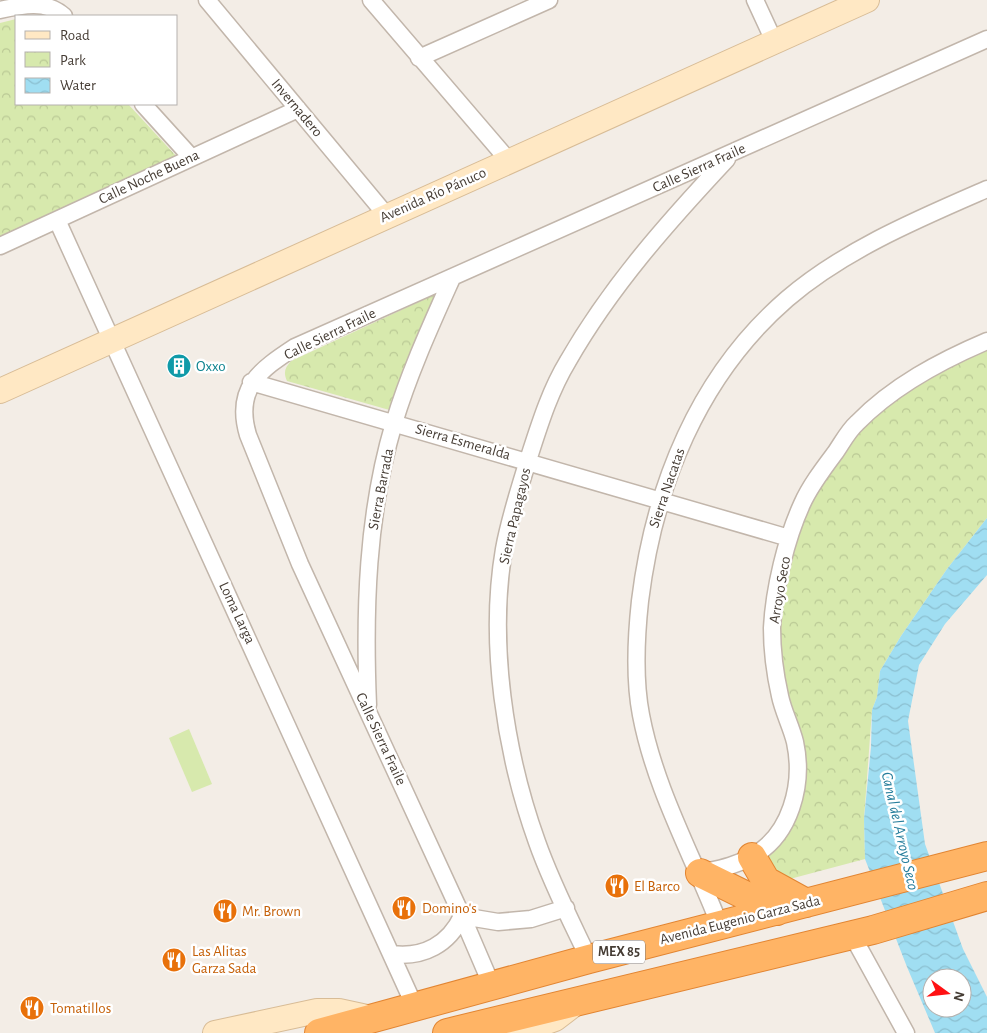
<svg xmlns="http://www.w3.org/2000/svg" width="987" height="1033" viewBox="0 0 987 1033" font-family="'Alegreya Sans',sans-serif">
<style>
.grass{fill:#d7e9ad}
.park{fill:url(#park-crowns)}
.water{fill:url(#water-waves);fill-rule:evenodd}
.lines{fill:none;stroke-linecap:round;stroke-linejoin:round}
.street-casing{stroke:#c2b6ab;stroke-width:19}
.secondary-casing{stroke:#d8bc96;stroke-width:26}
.highway-casing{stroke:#e28532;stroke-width:30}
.street{stroke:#fff;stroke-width:16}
.secondary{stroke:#ffe8c4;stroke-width:24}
.highway{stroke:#ffb465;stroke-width:28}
.labels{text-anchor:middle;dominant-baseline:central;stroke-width:5;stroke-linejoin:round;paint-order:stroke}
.shield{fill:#fff;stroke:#7e7772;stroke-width:1}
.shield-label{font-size:14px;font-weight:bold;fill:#463d35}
.street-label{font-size:15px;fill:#463d35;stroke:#fff}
.culture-label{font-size:15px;fill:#0d838f;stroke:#fff;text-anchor:start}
.food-label{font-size:15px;fill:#c56008;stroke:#fff;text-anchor:start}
.water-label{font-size:16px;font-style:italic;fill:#277e9c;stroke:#fff}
</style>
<defs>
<pattern id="park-crowns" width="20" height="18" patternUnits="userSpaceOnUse" patternTransform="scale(1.25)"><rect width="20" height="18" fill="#d7e9ad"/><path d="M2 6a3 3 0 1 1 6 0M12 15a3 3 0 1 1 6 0" fill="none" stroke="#bac995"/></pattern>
<pattern id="water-waves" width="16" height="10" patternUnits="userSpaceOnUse" patternTransform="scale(1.25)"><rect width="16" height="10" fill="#a0def2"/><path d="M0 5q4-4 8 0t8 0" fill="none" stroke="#8bbfd0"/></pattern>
</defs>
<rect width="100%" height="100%" fill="#f3ede6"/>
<path class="grass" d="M 189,729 L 212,784 L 192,792 L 169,738 Z"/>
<path class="park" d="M 16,19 L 16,104 L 128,104 L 178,158 L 0,241 L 0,23 Z
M 438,293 L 393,411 L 287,381 C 283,372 285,368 291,361 Z
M 987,341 L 987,518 L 947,569 L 901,636 L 880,671 L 877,697 L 872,710 L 864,819 L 865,859 L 771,884 L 757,867 L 797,782 L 774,658 L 789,538 L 856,423 Z"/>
<path class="water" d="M 987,518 L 987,575 L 945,624 L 919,665 L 908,721 L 925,844 L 963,949 L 987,997 L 987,1033 L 935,1033 L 907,967 L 865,859 L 864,819 L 871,747 L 872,710 L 877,697 L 880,671 L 901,636 L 947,569 ZM 932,978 L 962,978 L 962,1008 L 932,1008 Z"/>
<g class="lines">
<defs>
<path id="street" d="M 207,0 L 387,216
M 371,0 L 509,161
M 755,0 L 774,41
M 0,10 C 23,5 46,0 64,16
M 419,58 L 549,0
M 143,104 L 191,157
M 57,220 L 415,1007
M 0,246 L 298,109
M 251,382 L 789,538
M 368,705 C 364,610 367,514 394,423 C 409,373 431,325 452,278
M 701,873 C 718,869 735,866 751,857 C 791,836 804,784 795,742 C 791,726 783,711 780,696 C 775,674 772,650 772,628 C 774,589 786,539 802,504 C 810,486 823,469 835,453 C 842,443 848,431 857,423 C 893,386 940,361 987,341
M 720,926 C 693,856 655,789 641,715 C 634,679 636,638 640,601 C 654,487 698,376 787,299 C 844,250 918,219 987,189
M 852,935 L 906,1033
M 392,954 C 424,958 449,944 462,916 L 498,922 L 531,919 L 566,908
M 589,959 C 571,921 551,882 537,842 C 505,753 488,642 504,549 C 510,516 521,483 531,451 C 541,420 551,389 568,361 C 611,286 668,222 727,159
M 492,986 L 462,916 L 300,564 L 248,435 C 234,388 260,370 295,347 L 987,39"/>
<path id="secondary" d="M 0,391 L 867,0
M 215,1033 L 317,1011 L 339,1011 L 376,1019
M 516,1033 L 555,1019 L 572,1006"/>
<path id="highway" d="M 752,857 L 766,881 L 806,903
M 700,873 L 777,911
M 319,1033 L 589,959 L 987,856
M 447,1033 L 873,930 L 987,896"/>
</defs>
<use href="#street" class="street-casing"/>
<use href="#secondary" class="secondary-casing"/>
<use href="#highway" class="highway-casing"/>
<use href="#street" class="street"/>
<use href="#secondary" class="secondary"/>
<use href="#highway" class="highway"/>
</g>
<defs>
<symbol id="building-disc" viewBox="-11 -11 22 22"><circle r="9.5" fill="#0f9aa8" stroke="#fff"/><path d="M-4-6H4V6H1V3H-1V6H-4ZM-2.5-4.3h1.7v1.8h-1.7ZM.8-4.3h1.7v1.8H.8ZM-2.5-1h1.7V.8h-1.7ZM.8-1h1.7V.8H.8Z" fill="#fff"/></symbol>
<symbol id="restaurant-disc" viewBox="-11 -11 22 22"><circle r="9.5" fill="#e8710a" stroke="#fff"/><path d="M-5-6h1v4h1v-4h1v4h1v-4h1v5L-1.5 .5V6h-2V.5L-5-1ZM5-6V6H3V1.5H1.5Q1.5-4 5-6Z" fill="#fff"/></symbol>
</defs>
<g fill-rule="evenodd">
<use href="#building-disc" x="165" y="352" width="28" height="28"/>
<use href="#restaurant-disc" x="603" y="872" width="28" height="28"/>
<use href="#restaurant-disc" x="390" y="894" width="28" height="28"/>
<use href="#restaurant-disc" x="211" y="897" width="28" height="28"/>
<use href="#restaurant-disc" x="160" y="946" width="28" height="28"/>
<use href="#restaurant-disc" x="18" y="994" width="28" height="28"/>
</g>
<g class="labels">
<rect class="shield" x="593" y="940.5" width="52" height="23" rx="4"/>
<g class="shield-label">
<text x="619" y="952">MEX 85</text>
</g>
<g class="street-label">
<text transform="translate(297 108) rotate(50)">Invernadero</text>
<text transform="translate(699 168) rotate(-24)">Calle Sierra Fraile</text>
<text transform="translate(149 177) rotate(-25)">Calle Noche Buena</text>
<text transform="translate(433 195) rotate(-24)">Avenida Río Pánuco</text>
<text transform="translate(330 334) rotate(-26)">Calle Sierra Fraile</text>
<text transform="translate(463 442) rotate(16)">Sierra Esmeralda</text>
<text transform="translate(667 488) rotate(-71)">Sierra Nacatas</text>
<text transform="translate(381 489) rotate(-79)">Sierra Barrada</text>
<text transform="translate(515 516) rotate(-77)">Sierra Papagayos</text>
<text transform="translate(780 590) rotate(-80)">Arroyo Seco</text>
<text transform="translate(237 613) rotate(65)">Loma Larga</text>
<text transform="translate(381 739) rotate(65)">Calle Sierra Fraile</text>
<text transform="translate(740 920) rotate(-14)">Avenida Eugenio Garza Sada</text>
</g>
<g class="culture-label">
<text x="196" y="366">Oxxo</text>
</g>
<g class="food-label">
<text x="634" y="886">El Barco</text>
<text x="422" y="908">Domino's</text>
<text x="242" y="911">Mr. Brown</text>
<text x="192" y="951">Las Alitas<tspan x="192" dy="17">Garza Sada</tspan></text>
<text x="50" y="1008">Tomatillos</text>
</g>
<g class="water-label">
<text transform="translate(900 831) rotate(77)">Canal del Arroyo Seco</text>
</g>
</g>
<rect x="15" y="15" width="162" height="90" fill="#ffffff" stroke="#b5b1ae"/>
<rect x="25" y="31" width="25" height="8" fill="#ffe8c4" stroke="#b5b1ae"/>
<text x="60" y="40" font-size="15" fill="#463d35">Road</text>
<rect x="25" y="52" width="25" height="15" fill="url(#park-crowns)" stroke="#b5b1ae"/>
<text x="60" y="65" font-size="15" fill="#463d35">Park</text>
<rect x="25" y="78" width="25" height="15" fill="url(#water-waves)" stroke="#b5b1ae"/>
<text x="60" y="90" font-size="15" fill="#463d35">Water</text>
<g transform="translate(947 993) rotate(105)"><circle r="24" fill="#ffffff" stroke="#b5b1ae"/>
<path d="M0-4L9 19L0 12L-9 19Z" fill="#ff1113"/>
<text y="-8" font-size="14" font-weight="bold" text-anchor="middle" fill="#463d35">N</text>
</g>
</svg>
